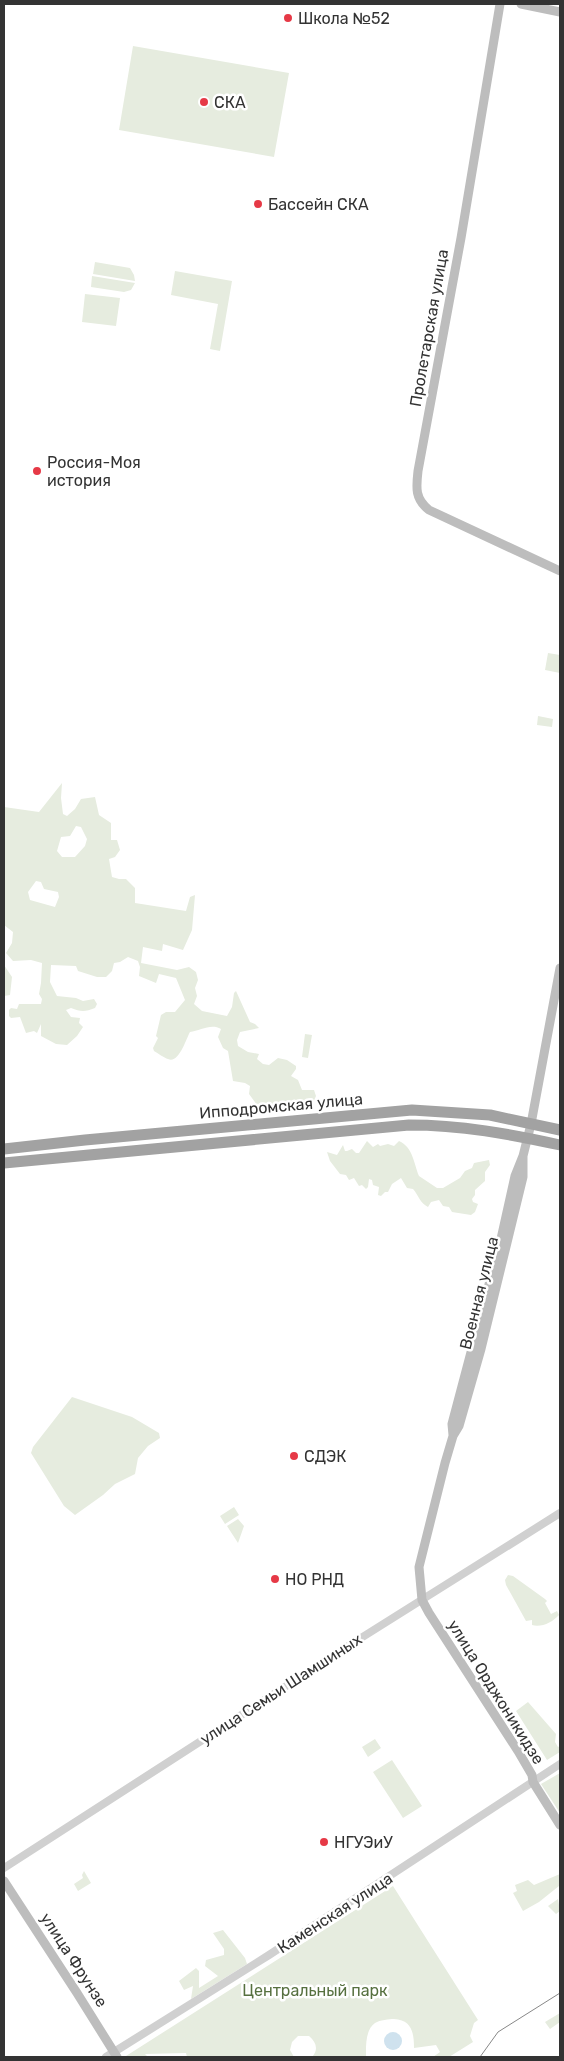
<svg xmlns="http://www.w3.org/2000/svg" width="564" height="2061" viewBox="0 0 564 2061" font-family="Rubik,sans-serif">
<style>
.green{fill:#e6ecdf;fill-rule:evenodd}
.water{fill:#cfe2ee}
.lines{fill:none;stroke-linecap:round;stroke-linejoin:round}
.tertiary{stroke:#d0d0d0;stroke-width:8}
.secondary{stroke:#bdbdbd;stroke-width:9}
.trunk{stroke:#a2a2a2;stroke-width:11}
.tram{stroke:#888;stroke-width:1}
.poi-dot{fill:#e63946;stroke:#fff;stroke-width:2}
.labels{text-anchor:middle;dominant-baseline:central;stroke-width:5;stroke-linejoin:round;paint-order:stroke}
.poi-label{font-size:16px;fill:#333;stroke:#fff;text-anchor:start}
.street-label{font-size:16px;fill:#333;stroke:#fff}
.park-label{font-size:16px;fill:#56703f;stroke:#fff}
</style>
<rect width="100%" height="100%" fill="#fff"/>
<path class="green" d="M 133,46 L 289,73 L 274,157 L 119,130 Z
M 95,262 L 130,268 L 134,275 L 135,281 L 93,274 Z
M 175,271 L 232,281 L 220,351 L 210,349 L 218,304 L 171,295 Z
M 92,276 L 135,283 L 131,290 L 124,292 L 91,287 Z
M 85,294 L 120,298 L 116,326 L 82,322 Z
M 548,653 L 560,655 L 560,673 L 545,670 Z
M 538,716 L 553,719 L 552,727 L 537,725 Z
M 62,783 L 61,798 L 63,814 L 67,816 L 75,809 L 81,799 L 95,797 L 99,815 L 111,823 L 111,840 L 117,840 L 120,850 L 115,857 L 109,859 L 112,877 L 119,879 L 126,879 L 135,888 L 135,903 L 186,911 L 190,897 L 195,895 L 192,930 L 183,950 L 163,944 L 162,951 L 143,947 L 141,963 L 177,970 L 189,967 L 196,972 L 198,980 L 195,988 L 197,996 L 194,1004 L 202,1011 L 227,1016 L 232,1007 L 234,993 L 236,991 L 250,1022 L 255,1024 L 259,1028 L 240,1032 L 237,1040 L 238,1046 L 248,1052 L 259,1054 L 257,1059 L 263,1064 L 269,1065 L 278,1058 L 287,1060 L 296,1066 L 296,1069 L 291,1076 L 298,1080 L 302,1090 L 314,1090 L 316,1096 L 313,1103 L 289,1112 L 280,1110 L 272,1112 L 260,1109 L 249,1094 L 250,1086 L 245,1083 L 233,1081 L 228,1051 L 223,1048 L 218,1037 L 221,1029 C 211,1023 200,1031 190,1032 C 186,1039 179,1064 168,1059 C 164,1058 158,1053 154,1051 L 153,1048 L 158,1038 L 156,1036 L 161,1015 L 166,1012 L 175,1012 L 185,1000 L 176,978 L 159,974 L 156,983 L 139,976 L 140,967 L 138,961 L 128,957 L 120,962 L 114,963 L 112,971 L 106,977 L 97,977 L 78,971 L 76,966 L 51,965 L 50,982 L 57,996 L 76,998 L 83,1001 L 94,999 L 97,1004 L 95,1008 C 85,1012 81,1012 71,1008 L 66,1010 L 71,1017 L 80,1018 L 79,1023 L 83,1027 L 77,1036 L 67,1045 L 56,1044 L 41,1036 L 41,1024 L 37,1033 L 34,1031 L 26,1033 L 20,1017 L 11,1018 L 9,1016 L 9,1010 L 11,1008 L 17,1009 L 19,1004 L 41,1004 L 42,999 L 39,994 L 41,983 L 42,963 L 31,960 L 13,961 L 6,953 L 12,943 L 13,932 L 4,925 L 4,807 L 39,812 ZM 76,826 L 81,827 L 87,839 L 85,846 L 75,857 L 62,857 L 57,851 L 61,837 L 70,836 ZM 36,881 L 41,882 L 44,889 L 58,892 L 59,897 L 55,907 L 30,900 L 28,892 Z
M 4,965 L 12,977 L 10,995 L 4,996 Z
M 305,1034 L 312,1035 L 308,1058 L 302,1057 Z
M 367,1141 L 373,1147 L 378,1144 L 380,1146 L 388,1144 L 394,1146 L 399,1141 C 413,1147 414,1164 419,1176 L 437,1188 L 443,1188 L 460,1178 L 465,1171 L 472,1168 L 474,1163 L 489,1160 L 490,1165 L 485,1172 L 485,1181 L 475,1190 L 475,1195 L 472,1199 L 473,1202 L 478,1204 L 475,1212 L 471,1215 L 452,1212 L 449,1207 L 443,1206 L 439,1200 L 431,1202 L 428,1207 C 420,1203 419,1196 413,1189 L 407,1188 L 401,1178 L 392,1184 L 388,1192 L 385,1192 L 381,1196 L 378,1195 L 379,1187 L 373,1185 L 372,1180 L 369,1179 L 368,1187 L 366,1189 L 362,1185 L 359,1186 L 354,1178 L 349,1180 L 346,1175 L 340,1174 L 330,1161 L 327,1152 L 337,1155 L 343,1145 L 345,1151 L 347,1151 L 352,1149 L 356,1153 L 359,1153 Z
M 72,1397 L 132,1417 L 159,1433 L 160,1438 L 148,1446 L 138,1458 L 135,1474 L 115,1484 L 103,1495 L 75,1515 L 64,1506 L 31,1453 L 33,1447 Z
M 234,1507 L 239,1515 L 225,1524 L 220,1516 Z
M 238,1519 L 244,1526 L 238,1543 L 227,1526 Z
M 508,1575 L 513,1576 L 545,1599 L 547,1601 L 545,1603 L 551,1614 L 557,1611 L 559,1615 C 553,1622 541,1628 532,1625 L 532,1620 L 526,1621 L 506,1585 L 505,1580 Z
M 528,1702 L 556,1734 L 555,1742 L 558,1747 L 560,1746 L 560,1752 L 547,1760 L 516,1711 Z
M 375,1739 L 381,1748 L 368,1757 L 362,1747 Z
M 392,1760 L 422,1806 L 403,1818 L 373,1772 Z
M 560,1773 L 560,1813 L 541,1784 Z
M 84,1871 L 91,1883 L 78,1891 L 74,1884 L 83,1878 L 82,1875 Z
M 560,1874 L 559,1886 L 539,1902 L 523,1911 L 513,1893 L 517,1891 L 515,1885 L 528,1880 L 534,1885 Z
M 393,1886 L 478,2020 L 474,2023 L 470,2036 L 473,2042 L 449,2057 L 433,2057 L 440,2052 L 436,2045 L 414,2048 C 414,2033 412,2020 394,2019 C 389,2019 380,2020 375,2023 C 365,2030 366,2047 366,2057 L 312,2057 C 319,2049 316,2042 309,2036 L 298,2036 L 292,2042 L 290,2050 L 294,2057 L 187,2057 L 186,2053 L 145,2054 L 148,2057 L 127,2057 L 126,2056 Z
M 558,1899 L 560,1911 L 556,1914 L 548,1906 Z
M 223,1930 L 245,1958 L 247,1964 L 191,1999 L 193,1986 L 184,1990 L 179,1981 L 196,1968 L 199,1971 L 199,1988 L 218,1976 L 205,1966 L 206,1960 L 224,1955 L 224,1949 L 213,1933 Z
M 560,2013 L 560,2022 L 550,2029 L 545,2022 Z"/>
<path class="water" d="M384 2041a9 9 0 1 1 18 0a9 9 0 1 1-18 0Z"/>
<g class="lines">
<path class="tertiary" d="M 4,1868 L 353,1643 L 560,1513
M 106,2057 L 269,1955 L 560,1764"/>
<path class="secondary" d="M 500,4 L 461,238 L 418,471 C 416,488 415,499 429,510 L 560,571
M 521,4 L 560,12
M 523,1156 L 523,1177 L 481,1349 L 459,1426 L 453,1436 L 445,1463 L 419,1567 L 422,1600 L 429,1613 L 518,1751 L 532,1775 L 533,1782 L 560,1825
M 453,1435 L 452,1424 L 501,1239 L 515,1176 L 523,1156 L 531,1124 L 560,968
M 4,1881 L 77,1993 L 117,2057"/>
<path class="trunk" d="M 4,1149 L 85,1140 L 412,1110 L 490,1115 L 560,1130
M 4,1163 L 409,1125 C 461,1125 510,1134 560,1145"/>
<path class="tram" d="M 480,2057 L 498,2032 L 560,1993"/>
</g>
<g class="poi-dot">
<circle cx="288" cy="18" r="5"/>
<circle cx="204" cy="102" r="5"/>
<circle cx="258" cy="204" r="5"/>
<circle cx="37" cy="471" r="5"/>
<circle cx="294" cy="1456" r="5"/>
<circle cx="275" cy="1579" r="5"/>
<circle cx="324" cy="1842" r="5"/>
</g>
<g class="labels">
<g class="poi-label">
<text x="298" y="18">Школа №52</text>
<text x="214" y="102">СКА</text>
<text x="268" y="204">Бассейн СКА</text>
<text x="47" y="462">Россия-Моя<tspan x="47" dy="18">история</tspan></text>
<text x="304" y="1456">СДЭК</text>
<text x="285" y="1579">НО РНД</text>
<text x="334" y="1842">НГУЭиУ</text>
</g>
<g class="street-label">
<text transform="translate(429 328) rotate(-80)">Пролетарская улица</text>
<text transform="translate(281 1106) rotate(-5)">Ипподромская улица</text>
<text transform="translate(479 1293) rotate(-76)">Военная улица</text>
<text transform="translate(281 1689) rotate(-33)">улица Семьи Шамшиных</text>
<text transform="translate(496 1692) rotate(58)">улица Орджоникидзе</text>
<text transform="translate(335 1913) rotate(-33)">Каменская улица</text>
<text transform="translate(74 1960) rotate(57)">улица Фрунзе</text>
</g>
<g class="park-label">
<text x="315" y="1990">Центральный парк</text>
</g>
</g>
<rect width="564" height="2061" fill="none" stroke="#333333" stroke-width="10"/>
</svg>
